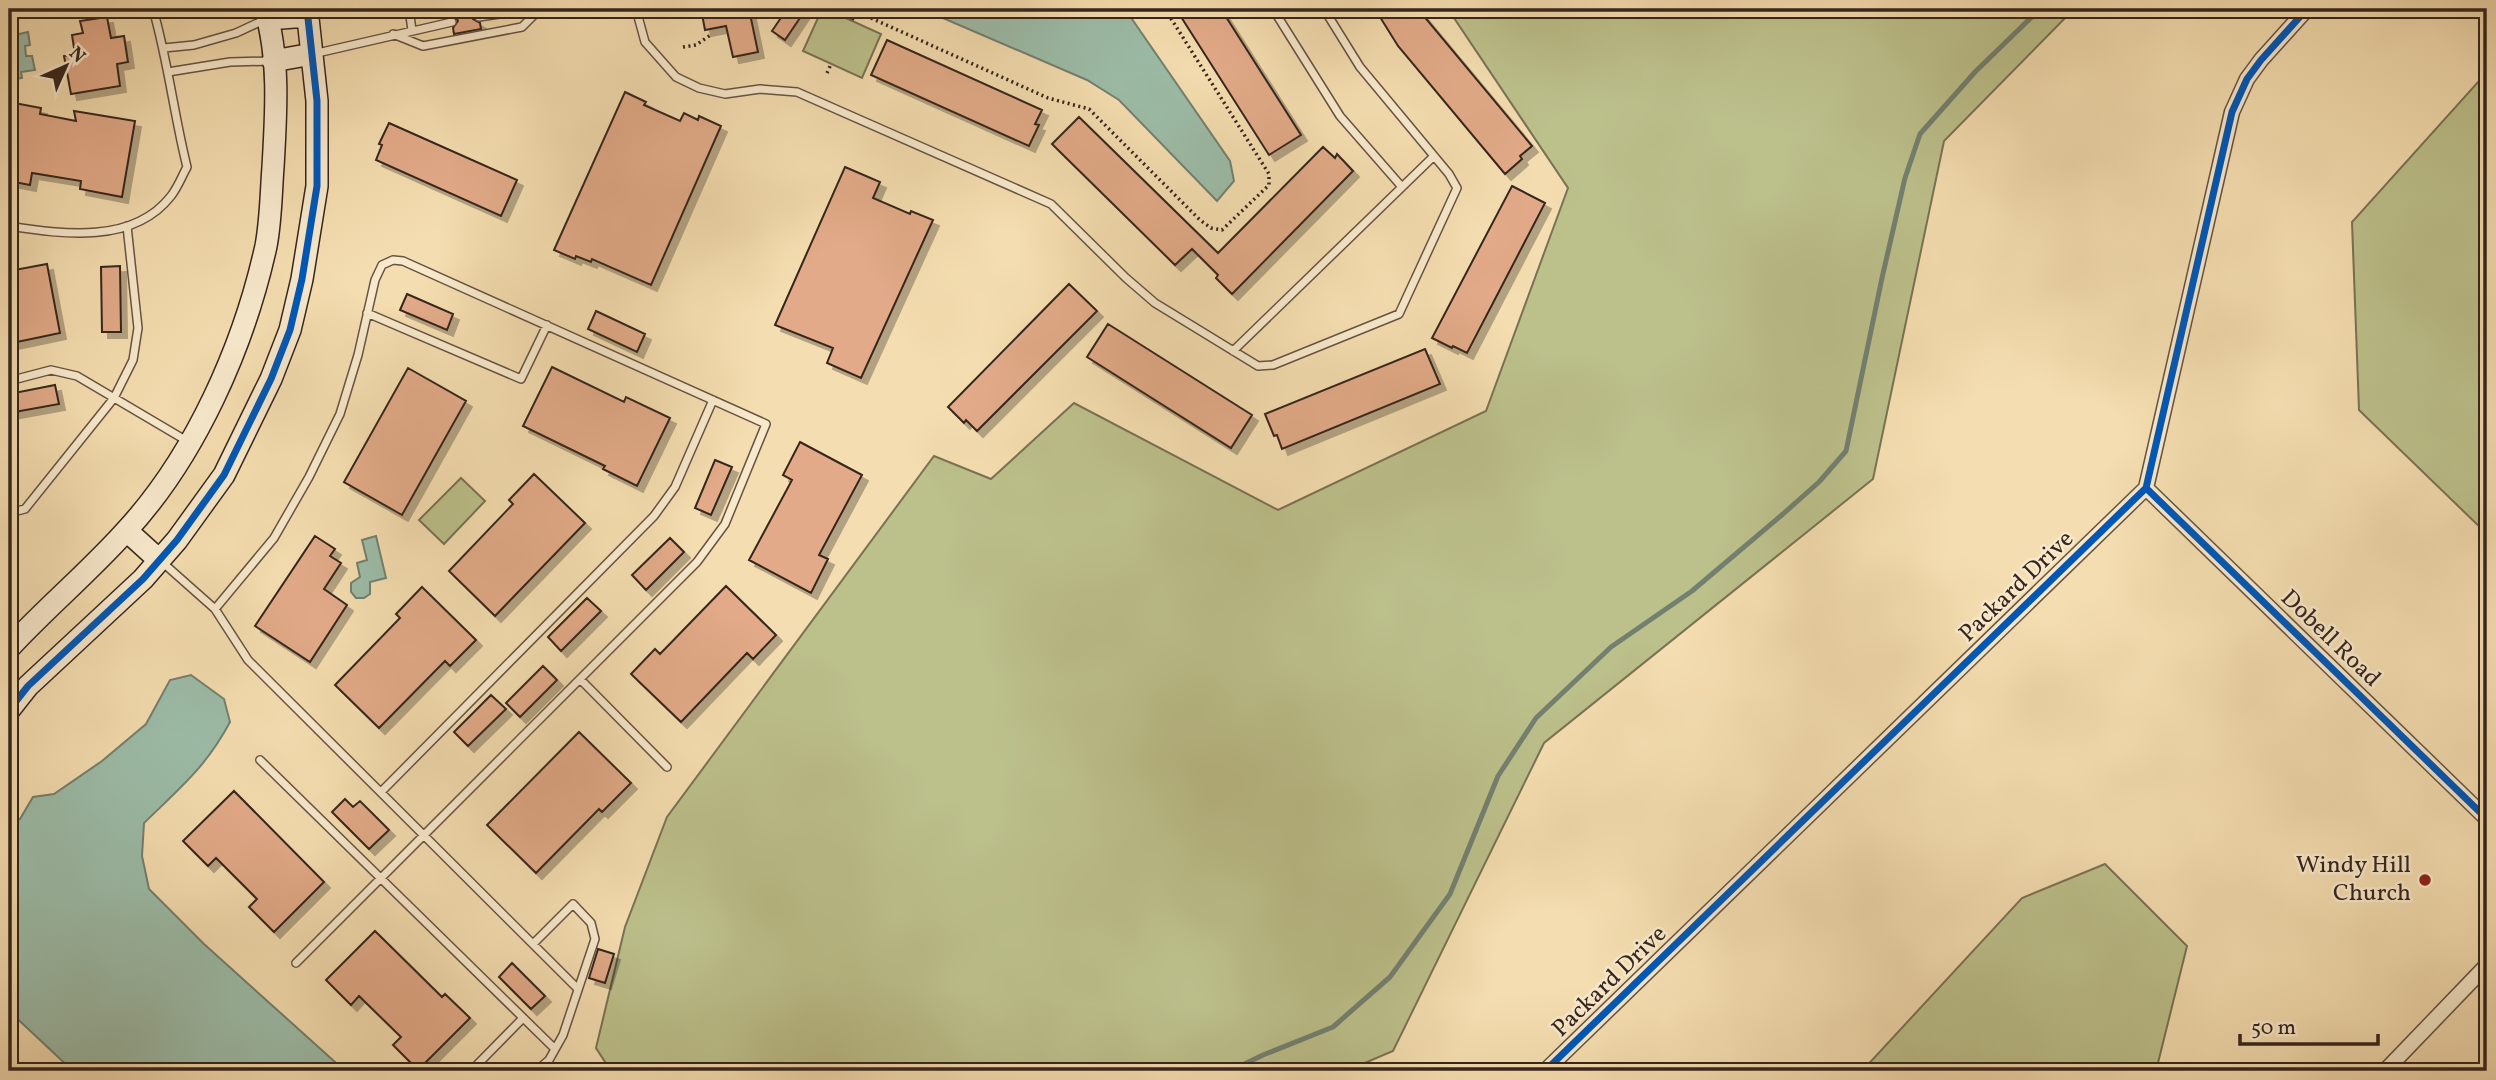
<svg xmlns="http://www.w3.org/2000/svg" width="2496" height="1080" viewBox="0 0 2496 1080" font-family="Vollkorn,serif">
<style>
.green{fill:#bcc08b;stroke:#797254;stroke-width:2}
.water{fill:#9cbca8;stroke:#738070;stroke-width:2}
.lines{fill:none;stroke-linecap:round;stroke-linejoin:round}
.stream{stroke:#738070;stroke-width:5}
.building{fill:#e2aa88;stroke:#36251d;stroke-width:2;filter:url(#shadow)}
.lane-casing{stroke:#665342;stroke-width:10}
.street-casing{stroke:#665342;stroke-width:17}
.secondary-casing{stroke:#36251d;stroke-width:24}
.path{stroke:#36251d;stroke-width:3.5;stroke-dasharray:2 3.5;stroke-linecap:butt}
.lane{stroke:#f8e9cc;stroke-width:7}
.street{stroke:#f8e9cc;stroke-width:14}
.secondary{stroke:#f8e9cc;stroke-width:21}
.cycleway-casing{stroke:#f8e9cc;stroke-width:11}
.cycleway{stroke:#0057b8;stroke-width:7}
.poi-dot{fill:#8f2418;stroke:#f8e9cc;stroke-width:2.5}
.labels{text-anchor:middle;dominant-baseline:central;stroke-width:5;stroke-linejoin:round;paint-order:stroke}
.street-label{font-size:24px;fill:#36251d;stroke:#f8e9cc}
.poi-label{font-size:24px;fill:#36251d;stroke:#f8e9cc;text-anchor:end}
</style>
<defs>
<filter id="shadow"><feDropShadow dx="6" dy="6" stdDeviation="0" flood-color="#0004"/></filter>
</defs>
<rect width="100%" height="100%" fill="#f4ddb0"/>
<filter id="stains"><feTurbulence type="fractalNoise" baseFrequency=".00286" numOctaves="4"/><feColorMatrix values="0 0 0 0 .2 0 0 0 0 .09 0 0 0 0 .02 0 0 0 .5 -.17"/></filter>
<radialGradient id="worn" r=".72"><stop offset=".6" stop-color="#630" stop-opacity="0"/><stop offset="1" stop-color="#630" stop-opacity=".3"/></radialGradient>
<path class="green" d="M 822,9 L 826,9 L 881,34 L 862,78 L 803,51 Z
M 1448,9 L 2074,9 L 1944,141 L 1873,479 L 1544,743 L 1393,1051 L 1346,1071 L 611,1071 L 596,1048 L 625,927 L 667,817 L 934,456 L 991,479 L 1074,403 L 1278,510 L 1486,411 L 1568,188 Z
M 2487,72 L 2487,534 L 2359,410 L 2352,222 Z
M 461,478 L 485,501 L 444,544 L 419,520 Z
M 2105,864 L 2187,946 L 2156,1071 L 1862,1071 L 2022,898 Z"/>
<path class="water" d="M 922,9 L 1125,9 L 1230,161 L 1234,181 L 1217,201 L 1119,100 L 1087,80 Z
M 13,29 L 15,35 L 28,32 L 30,45 L 25,46 L 26,56 L 32,56 L 35,70 L 21,72 L 22,78 L 9,80 L 9,30 Z
M 376,536 L 386,578 L 370,582 L 370,594 L 364,598 L 356,598 L 351,592 L 351,583 L 360,577 L 357,563 L 367,560 L 362,540 Z
M 191,675 L 224,699 L 230,722 C 206,767 180,788 144,823 L 142,856 L 149,889 L 204,944 L 345,1071 L 73,1071 L 9,1011 L 9,821 L 20,819 L 33,797 L 54,794 L 102,761 L 146,724 L 170,680 Z"/>
<g class="lines">
<path class="stream" d="M 1230,1071 L 1263,1055 L 1333,1027 L 1390,977 L 1450,894 L 1498,776 L 1536,718 L 1611,647 L 1692,591 L 1783,514 L 1819,482 L 1846,451 L 1882,278 L 1905,178 L 1920,134 L 1975,72 L 2040,9"/>
</g>
<path class="building" d="M 452,9 L 477,9 L 473,19 L 480,23 L 481,29 L 454,34 L 453,28 L 458,21 L 456,17 L 451,16 Z
M 701,9 L 749,9 L 758,52 L 733,57 L 726,26 L 705,30 Z
M 787,9 L 806,9 L 785,40 L 772,31 Z
M 1176,9 L 1221,9 L 1301,135 L 1269,155 Z
M 1375,9 L 1418,9 L 1532,146 L 1520,156 L 1522,159 L 1505,174 L 1398,46 Z
M 107,17 L 111,38 L 124,36 L 128,62 L 117,64 L 120,86 L 71,94 L 64,56 L 75,54 L 72,35 L 83,33 L 80,21 Z
M 887,40 L 1042,110 L 1035,124 L 1039,125 L 1029,146 L 871,75 Z
M 625,92 L 646,102 L 644,105 L 680,121 L 684,113 L 698,120 L 699,116 L 721,126 L 651,285 L 592,259 L 591,262 L 576,256 L 575,259 L 554,250 Z
M 9,102 L 41,108 L 40,114 L 76,121 L 74,111 L 135,121 L 122,197 L 80,189 L 81,181 L 32,173 L 30,185 L 9,181 Z
M 1079,117 L 1218,253 L 1323,147 L 1335,158 L 1337,154 L 1353,171 L 1232,294 L 1216,278 L 1218,275 L 1192,249 L 1175,265 L 1052,144 Z
M 389,123 L 517,180 L 501,216 L 376,160 L 382,145 L 379,144 Z
M 845,167 L 880,182 L 873,198 L 910,214 L 911,211 L 933,220 L 861,378 L 827,363 L 833,348 L 775,325 Z
M 1512,186 L 1545,203 L 1467,353 L 1453,346 L 1452,348 L 1432,338 Z
M 47,264 L 60,333 L 12,343 L 11,335 L 9,335 L 9,271 Z
M 120,266 L 121,332 L 102,332 L 101,267 Z
M 1069,284 L 1097,311 L 977,431 L 966,420 L 964,423 L 948,407 Z
M 407,294 L 453,314 L 447,330 L 400,310 Z
M 596,311 L 645,334 L 637,352 L 588,329 Z
M 1108,324 L 1252,415 L 1231,448 L 1087,357 Z
M 1425,349 L 1440,384 L 1282,449 L 1277,435 L 1274,436 L 1265,414 Z
M 552,367 L 624,402 L 626,397 L 670,418 L 637,486 L 603,469 L 605,466 L 523,426 Z
M 408,368 L 466,401 L 402,515 L 344,482 Z
M 55,385 L 59,404 L 9,413 L 9,394 Z
M 800,442 L 862,475 L 819,555 L 828,559 L 811,593 L 749,560 L 792,480 L 783,475 Z
M 715,460 L 732,467 L 711,515 L 695,508 Z
M 534,474 L 585,523 L 495,616 L 449,571 L 513,504 L 509,500 Z
M 315,536 L 335,549 L 330,556 L 341,563 L 324,589 L 347,605 L 310,662 L 255,626 Z
M 670,538 L 684,552 L 646,590 L 632,575 Z
M 726,586 L 776,635 L 753,659 L 747,653 L 681,722 L 631,674 L 655,649 L 660,654 Z
M 422,587 L 476,640 L 450,666 L 445,661 L 379,728 L 335,685 L 400,618 L 396,614 Z
M 587,598 L 601,611 L 561,651 L 548,637 Z
M 543,666 L 557,680 L 520,717 L 506,703 Z
M 491,695 L 506,709 L 468,746 L 454,732 Z
M 579,732 L 631,783 L 602,812 L 599,809 L 536,873 L 487,825 Z
M 234,791 L 324,882 L 274,932 L 249,907 L 257,899 L 216,858 L 208,866 L 183,841 Z
M 345,799 L 353,807 L 360,801 L 389,830 L 369,849 L 332,812 Z
M 375,931 L 442,997 L 445,994 L 470,1018 L 418,1070 L 393,1045 L 401,1037 L 359,996 L 351,1005 L 326,980 Z
M 598,949 L 614,954 L 605,983 L 589,978 Z
M 512,963 L 545,996 L 531,1009 L 499,977 Z"/>
<g class="lines">
<defs>
<path id="lane" d="M 409,9 L 412,30
M 636,9 L 645,42 L 676,77 L 699,88 L 725,94 L 760,89 L 797,92 L 1051,204 L 1126,278 L 1155,303 L 1258,366 L 1273,365 L 1399,314 L 1457,188 L 1449,174 L 1360,67 L 1324,9
M 1273,9 L 1340,116 L 1402,187
M 311,15 L 345,9
M 479,17 L 533,9
M 393,34 L 423,46 L 522,27 L 540,9
M 164,48 L 194,45 L 236,33 L 264,20
M 313,54 L 452,22
M 168,72 L 230,62 L 271,61
M 9,226 C 62,234 133,245 171,196 C 178,187 182,176 187,167 C 174,115 168,61 153,9
M 367,313 L 521,379 L 547,325
M 1233,351 L 1434,156
M 9,381 L 51,370 L 77,376 L 187,441
M 9,508 L 13,512 L 25,509 L 114,398 L 133,360 L 138,328 L 127,226
M 162,562 L 215,609 L 248,660 L 578,989
M 215,609 L 274,538 L 309,477 L 340,414 L 358,355 L 375,280 L 382,265 L 393,260 L 403,261 L 766,424 L 725,524 L 697,562 L 296,963
M 580,679 L 667,767
M 260,760 L 555,1049
M 381,792 L 654,516 L 675,487 L 713,400
M 533,944 L 573,904 L 591,923 L 595,939 L 563,1035 L 549,1060 L 536,1071
M 471,1071 L 523,1018"/>
<path id="street" d="M 2146,488 L 2487,819
M 1545,1071 L 2146,488 L 2232,112 L 2247,79 L 2261,60 L 2307,9
M 2385,1071 L 2487,965"/>
<path id="secondary" d="M 268,19 L 308,16
M 273,61 L 312,54
M 127,531 L 159,560
M 9,648 C 46,608 88,573 125,532 C 195,457 244,346 266,246 C 271,220 271,193 273,167 C 276,115 280,58 265,9
M 9,710 L 28,686 L 143,579 L 177,540 L 224,475 L 271,379 L 290,330 L 302,279 L 317,186 L 317,101 L 307,9"/>
</defs>
<use href="#lane" class="lane-casing"/>
<use href="#street" class="street-casing"/>
<use href="#secondary" class="secondary-casing"/>
<path class="path" d="M 851,9 L 1048,98 L 1089,109 L 1200,220 L 1211,228 L 1222,230 L 1269,185 L 1269,174 L 1165,9
M 852,20 L 856,11
M 683,47 L 696,45 L 712,34
M 827,73 L 831,64"/>
<use href="#lane" class="lane"/>
<use href="#street" class="street"/>
<use href="#secondary" class="secondary"/>
<defs>
<path id="cycleway" d="M 2146,488 L 2487,819
M 9,710 L 28,686 L 143,579 L 177,540 L 224,475 L 271,379 L 290,330 L 302,279 L 317,186 L 317,101 L 307,9
M 1545,1071 L 2146,488 L 2232,112 L 2247,79 L 2261,60 L 2307,9"/>
</defs>
<use href="#cycleway" class="cycleway-casing"/>
<use href="#cycleway" class="cycleway"/>
</g>
<circle class="poi-dot" cx="2425" cy="880" r="7"/>
<g class="labels">
<g class="street-label">
<text transform="translate(2017 587) rotate(-44)">Packard Drive</text>
<text transform="translate(2330 639) rotate(44)">Dobell Road</text>
<text transform="translate(1610 982) rotate(-44)">Packard Drive</text>
</g>
<g class="poi-label">
<text x="2411" y="866">Windy Hill<tspan x="2411" dy="28">Church</tspan></text>
</g>
</g>
<rect width="2496" height="1080" fill="none" stroke="#f4ddb0" stroke-width="35"/>
<rect x="10" y="10" width="2475" height="1059" fill="none" stroke="#36251d" stroke-width="3.5"/>
<rect x="18" y="18" width="2461" height="1045" fill="none" stroke="#36251d" stroke-width="2"/>
<g transform="translate(66 66) rotate(45)" stroke="#f8e9cc" stroke-width="5" paint-order="stroke">
<path d="M0-5L12 26L0 18L-12 26Z" fill="#36251d"/>
<text y="-10" font-size="19" font-weight="bold" text-anchor="middle" fill="#36251d">N</text>
</g>
<path d="M2240 1034v10h138v-10" fill="none" stroke="#36251d" stroke-width="3.5"/>
<text x="2251" y="1034" font-size="21" fill="#36251d" stroke="#f8e9cc" stroke-width="5" paint-order="stroke">50 m</text>
<rect width="100%" height="100%" filter="url(#stains)"/>
<rect width="100%" height="100%" fill="url(#worn)"/>
</svg>
